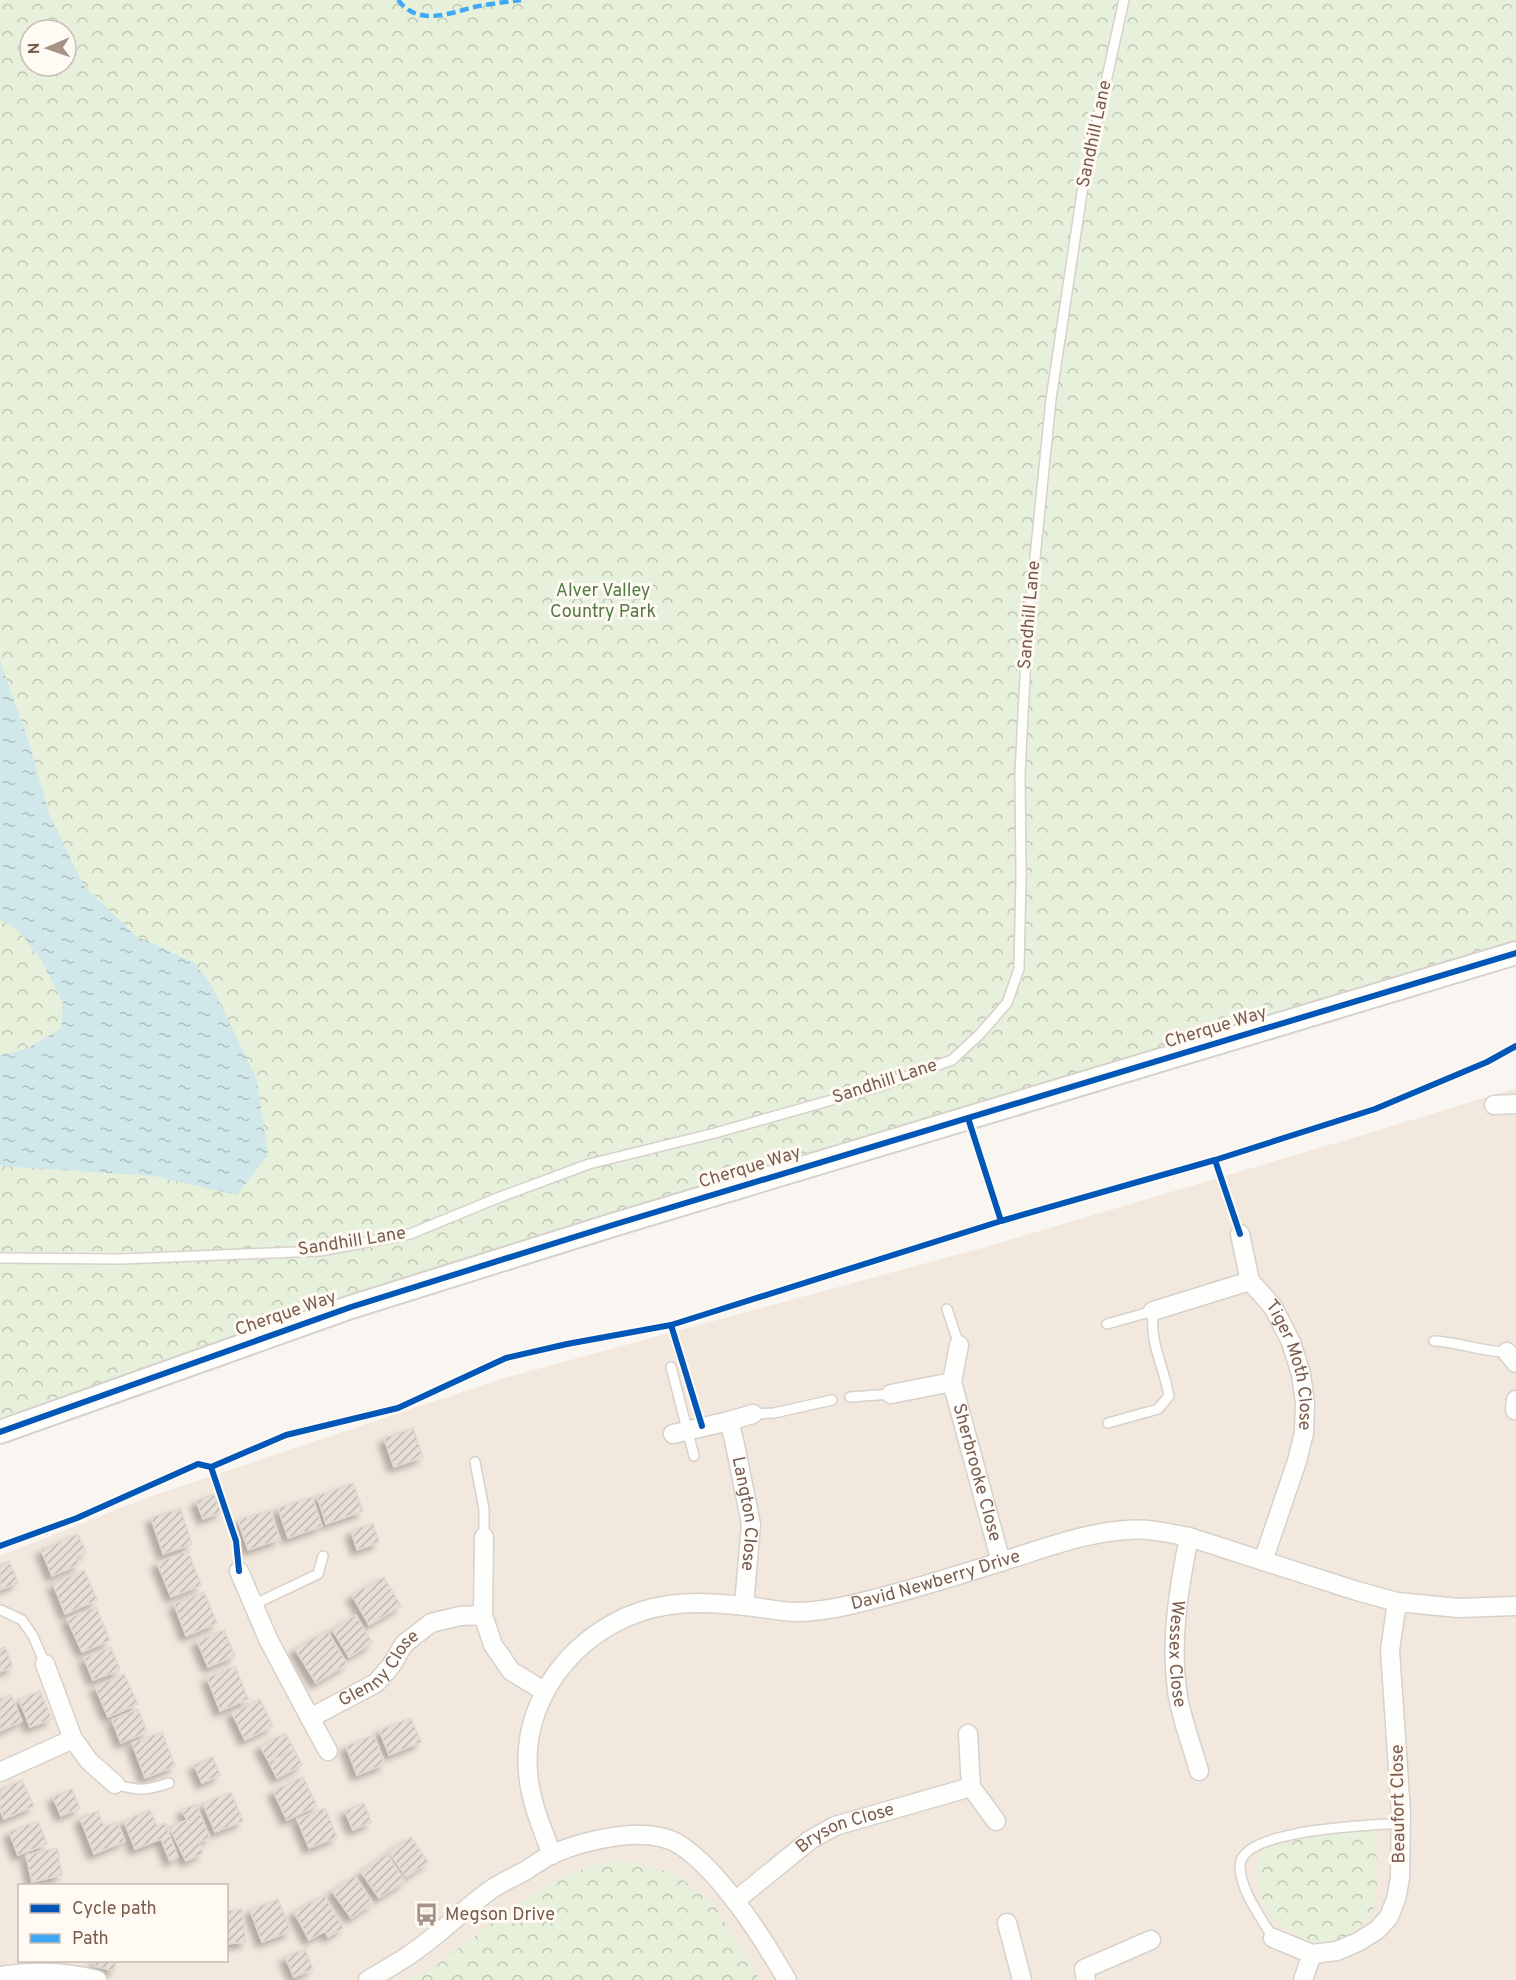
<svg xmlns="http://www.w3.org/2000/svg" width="1516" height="1980" viewBox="0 0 1516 1980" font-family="Overpass,sans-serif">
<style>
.residential{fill:#f2e8de;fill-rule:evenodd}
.forest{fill:url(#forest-crowns);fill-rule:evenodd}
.water{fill:url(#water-ripples)}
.building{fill:url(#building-hatch);stroke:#e2d8d2;stroke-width:1.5;filter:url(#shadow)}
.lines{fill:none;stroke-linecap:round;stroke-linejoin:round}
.service-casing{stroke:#d7d1cb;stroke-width:12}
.minor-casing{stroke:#d7d1cb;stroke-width:21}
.tertiary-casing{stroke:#d7d1cb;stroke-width:26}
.service{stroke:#fefefd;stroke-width:9}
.minor{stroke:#fefefd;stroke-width:18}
.tertiary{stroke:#fefefd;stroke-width:22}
.quiet{stroke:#3fa9f5;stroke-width:4.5;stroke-dasharray:9 4.5;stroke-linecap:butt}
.cycleway-casing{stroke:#fffaf3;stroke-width:10}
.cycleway{stroke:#0057b8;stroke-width:6}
.labels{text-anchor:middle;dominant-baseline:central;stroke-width:6;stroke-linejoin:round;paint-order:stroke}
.street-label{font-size:18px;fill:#7a5c4d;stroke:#fffaf3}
.park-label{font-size:18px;fill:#537a41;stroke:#fffaf3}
.poi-label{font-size:18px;fill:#7a5c4d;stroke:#fffaf3;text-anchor:start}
</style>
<defs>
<pattern id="forest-crowns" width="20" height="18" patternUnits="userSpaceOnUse" patternTransform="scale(1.5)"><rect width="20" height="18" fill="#e7f0db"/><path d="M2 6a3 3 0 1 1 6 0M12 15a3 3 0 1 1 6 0" fill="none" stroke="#c0c6b4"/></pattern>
<pattern id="water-ripples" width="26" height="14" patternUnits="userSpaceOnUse" patternTransform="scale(1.5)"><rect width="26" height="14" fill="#d0e8ea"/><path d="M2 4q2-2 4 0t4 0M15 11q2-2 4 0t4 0" fill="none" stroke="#aebfc0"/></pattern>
<pattern id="building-hatch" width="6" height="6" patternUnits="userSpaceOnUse" patternTransform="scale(1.5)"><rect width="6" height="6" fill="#e6ded7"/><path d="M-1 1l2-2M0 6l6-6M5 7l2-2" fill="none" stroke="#bfb7b1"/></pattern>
<filter id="shadow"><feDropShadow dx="-5.5" dy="5.5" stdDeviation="3" flood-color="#0004"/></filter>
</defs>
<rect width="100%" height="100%" fill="#f9f5f0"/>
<path class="residential" d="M 1516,1088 L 1516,1980 L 0,1980 L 0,1556 L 146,1498 L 504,1378 L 982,1248 L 1363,1135 ZM 20,1886 L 226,1886 L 226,1960 L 20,1960 Z"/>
<path class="forest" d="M 0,0 L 1516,0 L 1516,953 L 147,1378 L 0,1418 ZM 30,30 L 66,30 L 66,66 L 30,66 Z
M 1376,1830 L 1377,1887 L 1374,1907 L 1362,1925 L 1338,1942 L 1309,1943 L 1278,1924 L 1262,1902 L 1255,1867 L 1265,1848 L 1318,1835 Z
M 618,1859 L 675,1874 L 714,1905 L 760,1980 L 406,1980 L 430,1970 L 505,1913 L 565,1874 Z"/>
<path class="water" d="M 0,661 L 28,739 L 50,817 L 84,886 L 136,936 L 194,963 L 211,984 L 257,1080 L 268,1155 L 237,1195 L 154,1176 L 0,1166 L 0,1055 L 27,1049 L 61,1028 L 63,1003 L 40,958 L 18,930 L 0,920 Z"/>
<path class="building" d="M 413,1428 L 423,1457 L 394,1467 L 384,1438 Z
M 353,1483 L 363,1511 L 326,1524 L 317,1496 Z
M 214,1494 L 221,1512 L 203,1519 L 196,1501 Z
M 312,1497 L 322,1526 L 288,1538 L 278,1508 Z
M 180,1508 L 192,1544 L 163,1554 L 151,1518 Z
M 270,1510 L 280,1539 L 248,1550 L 238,1520 Z
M 373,1523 L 379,1542 L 357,1550 L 351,1531 Z
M 78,1534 L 86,1552 L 76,1557 L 79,1564 L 52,1576 L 41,1550 Z
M 188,1551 L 201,1585 L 171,1597 L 157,1563 Z
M 9,1561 L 18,1582 L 0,1590 L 0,1565 Z
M 84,1570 L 97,1600 L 65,1614 L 53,1584 Z
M 384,1577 L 401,1606 L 369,1625 L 352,1595 Z
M 204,1592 L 217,1623 L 186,1636 L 174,1604 Z
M 96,1607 L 110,1640 L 82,1652 L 67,1619 Z
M 356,1615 L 372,1643 L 349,1657 L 332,1629 Z
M 224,1630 L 235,1656 L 208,1667 L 197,1641 Z
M 327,1630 L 347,1664 L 316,1683 L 295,1649 Z
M 5,1647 L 13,1667 L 0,1672 L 0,1649 Z
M 111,1647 L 120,1670 L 93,1680 L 84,1658 Z
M 235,1666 L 248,1699 L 220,1711 L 207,1678 Z
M 124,1674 L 138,1704 L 108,1717 L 95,1687 Z
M 40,1691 L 52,1719 L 30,1727 L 19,1700 Z
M 11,1695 L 22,1721 L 0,1731 L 0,1699 Z
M 260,1699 L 273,1726 L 245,1740 L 232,1713 Z
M 138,1709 L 147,1732 L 121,1743 L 112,1720 Z
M 411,1718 L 421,1742 L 389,1755 L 379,1730 Z
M 162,1732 L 175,1766 L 145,1778 L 132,1743 Z
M 285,1733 L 294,1749 L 269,1762 L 260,1746 Z
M 374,1735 L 385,1764 L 357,1775 L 346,1746 Z
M 294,1749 L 302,1765 L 277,1778 L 269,1762 Z
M 213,1757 L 220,1775 L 202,1783 L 194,1765 Z
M 303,1777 L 317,1806 L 287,1820 L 273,1791 Z
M 22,1780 L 34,1806 L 4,1819 L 0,1810 L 0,1790 Z
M 72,1789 L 80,1808 L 61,1816 L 53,1797 Z
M 231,1792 L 243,1821 L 215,1832 L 203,1804 Z
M 364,1803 L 371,1822 L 353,1830 L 345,1811 Z
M 196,1804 L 210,1838 L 199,1842 L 203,1853 L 186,1861 L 169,1827 L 187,1820 L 182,1810 Z
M 325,1808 L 337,1837 L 309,1848 L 297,1819 Z
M 150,1810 L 157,1826 L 165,1823 L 178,1857 L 170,1861 L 161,1839 L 135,1849 L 124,1821 Z
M 98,1811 L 104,1827 L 117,1822 L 125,1841 L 94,1854 L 80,1818 Z
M 38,1821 L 47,1844 L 18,1855 L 9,1832 Z
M 411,1837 L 428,1862 L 406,1877 L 389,1852 Z
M 57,1848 L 62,1875 L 32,1882 L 26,1855 Z
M 387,1854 L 405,1881 L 379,1898 L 361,1872 Z
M 355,1876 L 373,1903 L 351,1918 L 332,1891 Z
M 324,1895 L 343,1928 L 328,1937 L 325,1931 L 309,1940 L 294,1912 Z
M 278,1899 L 291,1931 L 262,1942 L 250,1910 Z
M 242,1909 L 246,1942 L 226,1944 L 226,1911 Z
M 305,1949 L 313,1969 L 294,1977 L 285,1957 Z
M 95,1960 L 116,1960 L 114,1971 L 94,1966 Z"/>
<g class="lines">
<defs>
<path id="service" d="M 0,1258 L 120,1259 L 320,1251 L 410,1234 L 500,1197 L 589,1164 L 715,1133 L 878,1087 L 952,1060 L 980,1034 L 1007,1003 L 1019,969 L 1021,877 L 1020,773 L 1027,637 L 1051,399 L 1083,186 L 1124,0
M 947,1309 L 959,1345
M 1107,1324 L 1153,1311 C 1150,1346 1163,1363 1169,1396 L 1158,1409 L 1108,1423
M 1434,1341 C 1460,1342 1481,1352 1507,1352
M 671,1367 L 694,1456
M 850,1397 L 891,1394
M 753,1414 L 774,1413 L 832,1400
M 475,1462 L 484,1509 L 484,1537
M 253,1605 L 318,1574 L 323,1556
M 1,1610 L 22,1620 L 33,1636 L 45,1664
M 115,1784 C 138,1791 145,1791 169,1783
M 1273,1938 C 1261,1917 1241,1892 1240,1867 C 1238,1828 1372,1826 1401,1823"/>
<g id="minor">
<path d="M 1494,1105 L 1516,1104"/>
<path d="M 1240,1234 L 1250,1281"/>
<path id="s1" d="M 1153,1311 L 1250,1281 L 1273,1307 L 1291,1342 L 1301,1374 L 1305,1403 L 1304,1433 L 1297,1461 L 1263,1561"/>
<path d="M 1507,1352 L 1516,1363"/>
<path d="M 952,1382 L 959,1345"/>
<path id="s2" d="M 891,1394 L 952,1382 L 1001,1562"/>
<path d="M 1515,1410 L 1516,1400"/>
<path d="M 729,1421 L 753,1414"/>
<path id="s3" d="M 673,1434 L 729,1421 L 734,1440 L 751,1524 L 744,1606"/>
<path id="s4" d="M 1189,1537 C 1179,1587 1170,1638 1177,1690 C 1180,1716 1192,1745 1199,1771"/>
<path id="s5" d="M 239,1571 L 268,1639 L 310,1718 L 376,1683 L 391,1666 L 404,1644 L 431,1623 L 460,1616 L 483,1615 L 493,1645 L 511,1671 L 544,1691"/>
<path d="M 483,1615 L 484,1537"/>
<path d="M 45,1664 L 73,1739 L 89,1761 L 115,1784"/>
<path d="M 310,1718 L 328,1751"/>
<path d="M 968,1734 L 971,1787 L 996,1821"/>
<path d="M 0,1772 L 73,1739"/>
<path id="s6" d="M 552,1855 C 542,1828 530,1801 528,1772 C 521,1689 589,1616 669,1605 C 698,1601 727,1604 755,1607 C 769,1609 783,1612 796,1612 C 814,1612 832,1609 850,1605 C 901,1593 953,1577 1003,1561 C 1043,1549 1083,1533 1126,1530 C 1147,1528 1169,1533 1189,1537 L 1357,1591 L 1397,1602 L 1459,1608 L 1516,1606"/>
<path id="s7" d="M 735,1901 L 810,1840 L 835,1826 L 971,1787"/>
<path d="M 1007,1923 L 1022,1980"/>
<path d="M 1273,1938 L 1312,1954 L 1337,1951 L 1358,1942 L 1377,1930 L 1389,1917 L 1396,1899 L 1400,1878 L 1401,1813 L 1390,1650 L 1397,1602"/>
<path d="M 0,1976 C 33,1971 65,1971 97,1980"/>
<path d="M 368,1980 C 383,1971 400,1962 415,1951 C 441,1933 463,1910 489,1891 C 500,1883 513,1877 525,1871 C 534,1865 543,1859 552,1854 C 586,1840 647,1824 680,1845 C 720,1871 763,1938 787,1980"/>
<path d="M 1086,1980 L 1084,1969 L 1151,1940"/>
<path d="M 1303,1980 L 1312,1954"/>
</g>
<path id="tertiary" d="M 0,1432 L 351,1307 L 616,1224 L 1516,953"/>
</defs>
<use href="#service" class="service-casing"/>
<use href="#minor" class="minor-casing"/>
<use href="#tertiary" class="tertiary-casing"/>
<use href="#service" class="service"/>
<use href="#minor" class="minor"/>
<use href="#tertiary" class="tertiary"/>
<path class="quiet" d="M 398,0 C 418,26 447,14 474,7 C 489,4 505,2 521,0"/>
<defs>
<path id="cycleway" d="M 968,1118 L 1001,1221
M 1215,1160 L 1240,1234
M 671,1325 L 702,1426
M 0,1432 L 351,1307 L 616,1224 L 1516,953
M 211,1467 L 236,1541 L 239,1571
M 0,1546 L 77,1518 L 198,1464 L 211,1467 L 286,1435 L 398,1408 L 506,1358 L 567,1344 L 671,1325 L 1001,1221 L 1215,1160 L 1375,1109 L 1487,1062 L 1516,1046"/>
</defs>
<use href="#cycleway" class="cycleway-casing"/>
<use href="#cycleway" class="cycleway"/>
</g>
<defs>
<symbol id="bus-bare" viewBox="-9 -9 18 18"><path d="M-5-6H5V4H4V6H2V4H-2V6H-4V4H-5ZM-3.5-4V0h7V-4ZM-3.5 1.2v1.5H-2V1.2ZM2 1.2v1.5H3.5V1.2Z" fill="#a69286" stroke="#fffaf3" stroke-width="2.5" paint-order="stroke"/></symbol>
</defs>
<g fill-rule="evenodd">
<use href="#bus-bare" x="410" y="1898" width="33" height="33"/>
</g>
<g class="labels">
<g class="street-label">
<text transform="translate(1095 134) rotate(-78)">Sandhill Lane</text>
<text transform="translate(1030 615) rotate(-85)">Sandhill Lane</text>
<text transform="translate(1216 1028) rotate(-17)">Cherque Way</text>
<text transform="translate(885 1082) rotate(-18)">Sandhill Lane</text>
<text transform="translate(750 1168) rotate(-17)">Cherque Way</text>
<text transform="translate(352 1242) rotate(-9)">Sandhill Lane</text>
<text transform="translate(286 1314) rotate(-19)">Cherque Way</text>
<text stroke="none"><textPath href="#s1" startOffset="198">Tiger Moth Close</textPath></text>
<text stroke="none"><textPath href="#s2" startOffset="156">Sherbrooke Close</textPath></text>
<text stroke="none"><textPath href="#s3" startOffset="152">Langton Close</textPath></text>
<text stroke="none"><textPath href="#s6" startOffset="598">David Newberry Drive</textPath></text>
<text stroke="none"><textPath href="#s4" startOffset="118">Wessex Close</textPath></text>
<text stroke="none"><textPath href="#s5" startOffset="250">Glenny Close</textPath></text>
<text transform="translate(1399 1804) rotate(-91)">Beaufort Close</text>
<text stroke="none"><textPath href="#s7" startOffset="134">Bryson Close</textPath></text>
</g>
<g class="park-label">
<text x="603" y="591">Alver Valley<tspan x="603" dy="21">Country Park</tspan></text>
</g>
<g class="poi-label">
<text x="445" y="1915">Megson Drive</text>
</g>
</g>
<rect x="18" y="1884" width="210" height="78" fill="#fffaf3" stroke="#cabbb1" stroke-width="1.5"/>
<rect x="30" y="1904" width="30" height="9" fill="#0057b8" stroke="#cabbb1" stroke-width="1.5"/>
<text x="72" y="1914" font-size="18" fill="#7a5c4d">Cycle path</text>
<rect x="30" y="1934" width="30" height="9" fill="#3fa9f5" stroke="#cabbb1" stroke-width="1.5"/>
<text x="72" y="1944" font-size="18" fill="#7a5c4d">Path</text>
<g transform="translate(48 48) rotate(268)"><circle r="28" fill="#fffaf3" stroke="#cabbb1" stroke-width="1.5"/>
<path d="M0-4.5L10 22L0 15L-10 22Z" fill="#a69286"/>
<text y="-9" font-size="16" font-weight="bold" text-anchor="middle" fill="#7a5c4d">N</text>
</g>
</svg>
